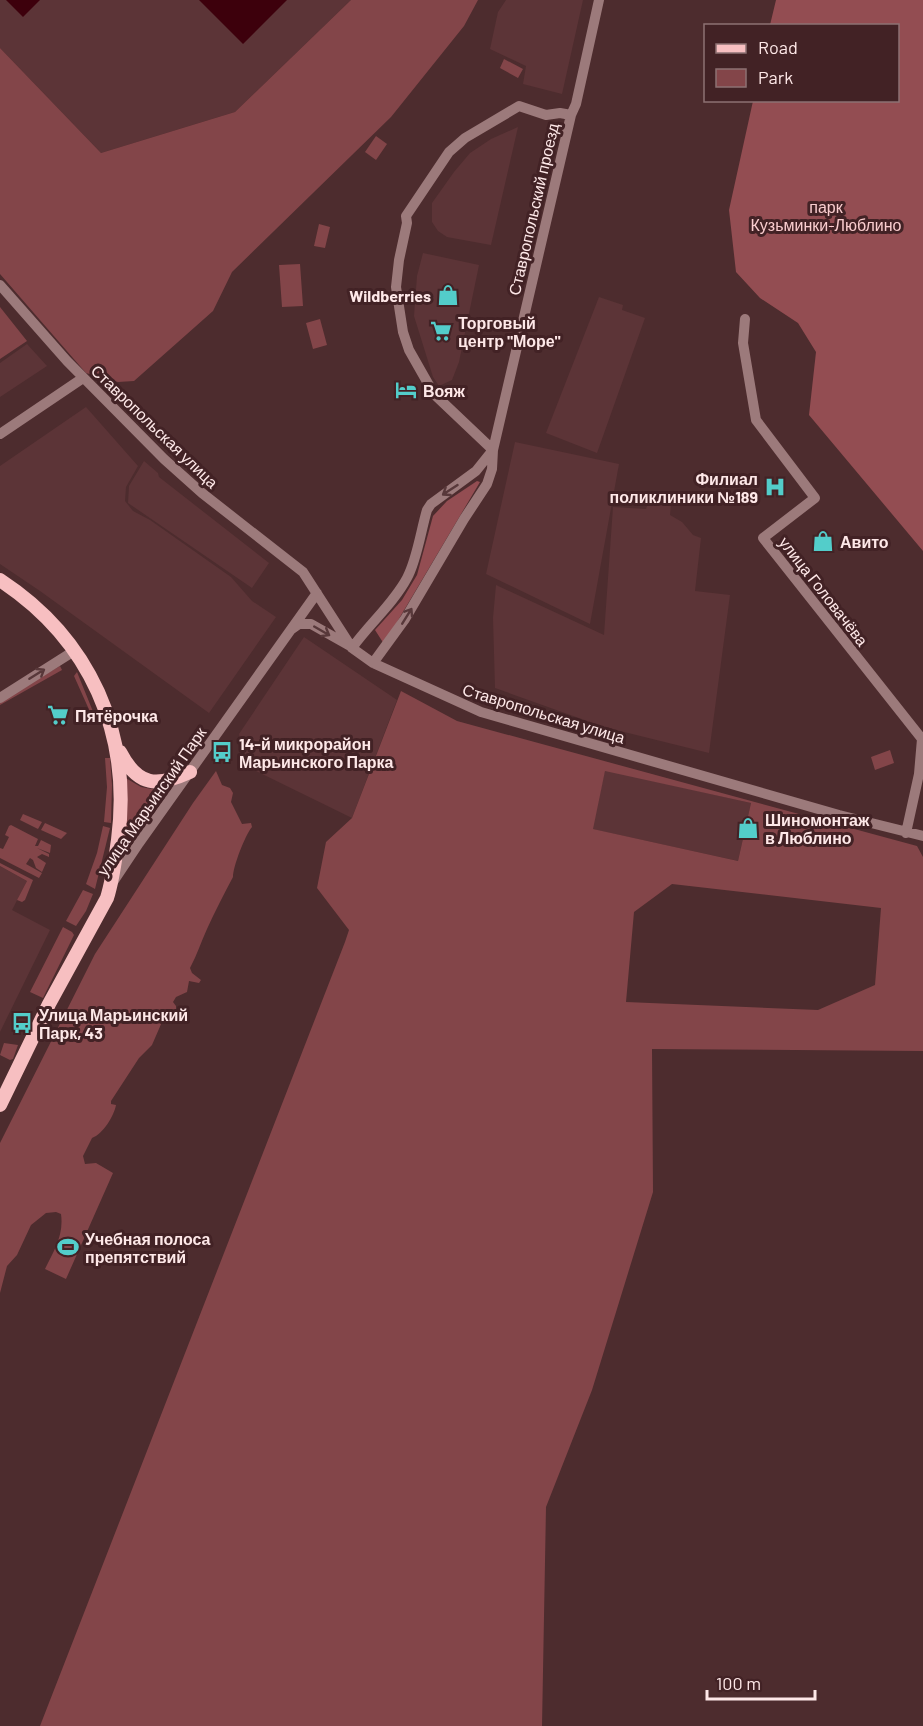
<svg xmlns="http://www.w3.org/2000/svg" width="923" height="1726" viewBox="0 0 923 1726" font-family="Barlow,sans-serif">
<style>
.built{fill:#5c3437}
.green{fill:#834549;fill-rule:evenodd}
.forest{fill:#934d52}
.water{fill:#3d000c}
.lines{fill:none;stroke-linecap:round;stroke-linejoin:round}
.minor{stroke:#9c7a7b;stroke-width:10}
.major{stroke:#f7bfc1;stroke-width:14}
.oneway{stroke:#58383a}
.labels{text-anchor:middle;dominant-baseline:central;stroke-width:6;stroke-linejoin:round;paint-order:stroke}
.park-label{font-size:16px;fill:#facdcf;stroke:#422225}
.street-label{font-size:16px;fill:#fee8e8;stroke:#422225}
.poi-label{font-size:16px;font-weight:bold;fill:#fee8e8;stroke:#422225;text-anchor:start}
</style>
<rect width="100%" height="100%" fill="#4d2c2e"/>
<path class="built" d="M 0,0 L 351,0 L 235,112 L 101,153 L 0,48 Z
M 506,0 L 583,0 L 562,94 L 523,84 L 526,66 L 490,49 L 498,12 Z
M 518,127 L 491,245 L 447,237 L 438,231 L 432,222 L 432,203 L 454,172 L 470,153 L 491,139 Z
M 423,253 L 479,265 L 459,362 L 452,380 L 439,386 L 433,377 L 414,316 L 417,276 Z
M 599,297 L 623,305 L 622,310 L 645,318 L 597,453 L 546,433 Z
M 27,344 L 47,366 L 0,397 L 0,363 Z
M 86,407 L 138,466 L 126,487 L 125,501 L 133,511 L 150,520 L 231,577 L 252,601 L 276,617 L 209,713 L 40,591 L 0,564 L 0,466 Z
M 515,442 L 619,464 L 590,624 L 486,574 Z
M 144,461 L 158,473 L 159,477 L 269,563 L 252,588 L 128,503 L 129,486 Z
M 649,500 L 671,504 L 670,515 L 682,522 L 693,535 L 701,538 L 695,591 L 730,595 L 709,753 L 604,727 L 495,688 L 493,618 L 496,585 L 604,635 L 613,507 L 646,509 Z
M 304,637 L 397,700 L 352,818 L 244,765 L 239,734 Z
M 605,770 L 751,803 L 738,861 L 592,829 Z
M 0,866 L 27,881 L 12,910 L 50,930 L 0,1032 Z"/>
<path class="green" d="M 351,0 L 478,0 L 464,26 L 391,117 L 232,272 L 213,311 L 134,381 L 118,382 L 86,373 L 0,274 L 0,48 L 101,153 L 235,112 Z
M 504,59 L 523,69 L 518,78 L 500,68 Z
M 376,136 L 387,144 L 376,160 L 365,152 Z
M 319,224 L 330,227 L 325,248 L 314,246 Z
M 300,264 L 303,306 L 282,307 L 279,265 Z
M 0,307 L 27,341 L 0,359 Z
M 320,319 L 327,345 L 313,349 L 306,323 Z
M 60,666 L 62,670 L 0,705 L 0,701 Z
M 77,672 L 94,714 L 91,714 L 74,676 Z
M 401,691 L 457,721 L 917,846 L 923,857 L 923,1051 L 652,1049 L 653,1192 L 592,1390 L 546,1507 L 542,1726 L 40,1726 L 345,942 L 349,930 L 317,888 L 326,842 L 352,818 ZM 605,771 L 751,803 L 738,861 L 593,829 ZM 672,884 L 881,908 L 875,985 L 818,1010 L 626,1002 L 634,912 Z
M 890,750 L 894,763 L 875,770 L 871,757 Z
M 105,758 L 110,758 L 112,785 L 111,823 L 104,822 L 107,787 Z
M 216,771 L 222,785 L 230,788 L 233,793 L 231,802 L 242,824 L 251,823 L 252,827 C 245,835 233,867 233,877 C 224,894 215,911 207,929 C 201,942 197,955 190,968 L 192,973 L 201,980 L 199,983 L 189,981 L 187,992 L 176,997 L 173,1002 L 176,1006 L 176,1013 L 172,1017 L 165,1015 L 152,1045 L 139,1058 L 111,1101 L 111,1104 L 116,1105 C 114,1116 103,1134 92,1138 L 83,1156 L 85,1164 L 96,1163 L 113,1173 L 66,1279 L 45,1269 C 54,1251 64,1235 61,1214 L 56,1212 L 46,1213 L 31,1225 L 17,1255 L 7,1266 L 0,1293 L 0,1143 L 95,954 L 193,803 Z
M 124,777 L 141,787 L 157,790 L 128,831 L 124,829 Z
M 162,789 L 167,789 L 134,835 L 132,834 Z
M 23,814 L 42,822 L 38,829 L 20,820 Z
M 45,823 L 67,833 L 61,839 L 41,830 Z
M 11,825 L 38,839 L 35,846 L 38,846 L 41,840 L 51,845 L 50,853 L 37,848 L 49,854 L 49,857 L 42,854 L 37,857 L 46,863 L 42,872 L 36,868 L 33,860 L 30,858 L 26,864 L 42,873 L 39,878 L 0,858 L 0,848 L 3,849 L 9,837 L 5,835 L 9,826 Z
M 103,826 L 110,828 L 95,889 L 86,884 L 97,853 Z
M 0,863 L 33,880 L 25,900 L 22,902 L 17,900 L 27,881 L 0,866 Z
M 83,890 L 93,894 L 86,911 L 76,926 L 66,921 Z
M 63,927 L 72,932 L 74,935 L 43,998 L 30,992 Z
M 4,1043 L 18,1045 L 13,1059 L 10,1060 L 0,1055 Z"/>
<path class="forest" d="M 776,0 L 923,0 L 923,551 L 809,415 L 816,352 L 798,323 L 760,298 L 736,272 L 729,210 L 753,101 L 898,100 L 898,26 L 770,25 Z
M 477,481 L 480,482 L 384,644 L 375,630 L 402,600 L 417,575 L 433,516 L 447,501 Z"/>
<path class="water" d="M 6,0 L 40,0 L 23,17 Z
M 199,0 L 287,0 L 243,44 Z"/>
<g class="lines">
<path class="minor" d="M 0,285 L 67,361 L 164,459 L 202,493 L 303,572 L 352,648 L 373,663 L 481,712 L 839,815 L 923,836
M 745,319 L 743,343 L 756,420 L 815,498 L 763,538 L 922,739 L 919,774 L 906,833
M 0,434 L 83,378
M 493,450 L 434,394 L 409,350 L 403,332 L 396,287 L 399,260 L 407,223 L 406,216 L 449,152 L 465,138 L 519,106 L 546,115 L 560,113 L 571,115
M 292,629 L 299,624 L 311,624 L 350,646
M 352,648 C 370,623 393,604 407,578 C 417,560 421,530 427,510 L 431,504 L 476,471 L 492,451
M 373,663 L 405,619 L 464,519 L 487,484 L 492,469 L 493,450 L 571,115 L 576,104 L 599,0
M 0,698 L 74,651
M 113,882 L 139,843 L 317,593"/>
<path class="major" d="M 0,580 C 90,639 132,733 118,840 C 115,860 113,879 107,898 L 49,1004 L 0,1105
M 120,752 C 138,787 157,787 190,772"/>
</g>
<defs><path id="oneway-shaft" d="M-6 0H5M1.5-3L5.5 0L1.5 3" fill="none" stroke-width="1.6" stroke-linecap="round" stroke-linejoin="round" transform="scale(1.5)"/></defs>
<g class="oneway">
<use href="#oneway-shaft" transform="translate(450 490) rotate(147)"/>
<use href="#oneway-shaft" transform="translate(407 616) rotate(-58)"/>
<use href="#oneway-shaft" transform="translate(322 631) rotate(30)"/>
<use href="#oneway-shaft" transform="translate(37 674) rotate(-32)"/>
</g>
<defs>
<symbol id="shop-bare" viewBox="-9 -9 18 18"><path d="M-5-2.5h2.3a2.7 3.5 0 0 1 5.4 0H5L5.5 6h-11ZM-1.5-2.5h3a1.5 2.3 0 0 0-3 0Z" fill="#53cdca" stroke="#422225" stroke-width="2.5" paint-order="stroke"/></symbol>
<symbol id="supermarket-bare" viewBox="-9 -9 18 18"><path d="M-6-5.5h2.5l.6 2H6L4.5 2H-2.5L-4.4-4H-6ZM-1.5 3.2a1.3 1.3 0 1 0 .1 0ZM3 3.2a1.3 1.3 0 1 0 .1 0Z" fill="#53cdca" stroke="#422225" stroke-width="2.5" paint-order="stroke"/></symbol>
<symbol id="hotel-bare" viewBox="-9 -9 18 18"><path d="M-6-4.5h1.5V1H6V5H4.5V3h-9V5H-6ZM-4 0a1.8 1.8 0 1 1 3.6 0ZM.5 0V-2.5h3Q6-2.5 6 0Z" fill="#53cdca" stroke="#422225" stroke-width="2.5" paint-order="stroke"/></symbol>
<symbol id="hospital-bare" viewBox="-9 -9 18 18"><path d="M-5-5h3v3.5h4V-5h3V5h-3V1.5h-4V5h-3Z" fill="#53cdca" stroke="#422225" stroke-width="2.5" paint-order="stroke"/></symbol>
<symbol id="bus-bare" viewBox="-9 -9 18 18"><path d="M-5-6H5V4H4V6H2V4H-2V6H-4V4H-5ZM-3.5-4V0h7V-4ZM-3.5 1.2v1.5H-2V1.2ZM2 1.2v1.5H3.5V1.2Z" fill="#53cdca" stroke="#422225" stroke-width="2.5" paint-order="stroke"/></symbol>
<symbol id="stadium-bare" viewBox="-9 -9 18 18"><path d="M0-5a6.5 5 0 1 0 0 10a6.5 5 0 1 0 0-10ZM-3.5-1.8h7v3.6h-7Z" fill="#53cdca" stroke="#422225" stroke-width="2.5" paint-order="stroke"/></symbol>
</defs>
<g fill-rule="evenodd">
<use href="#shop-bare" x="433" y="280" width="30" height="30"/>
<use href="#supermarket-bare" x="426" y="316" width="30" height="30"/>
<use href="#hotel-bare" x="391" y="375" width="30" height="30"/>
<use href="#hospital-bare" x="760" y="472" width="30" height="30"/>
<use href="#shop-bare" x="808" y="526" width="30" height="30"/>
<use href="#supermarket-bare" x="43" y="700" width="30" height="30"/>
<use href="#bus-bare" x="207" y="737" width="30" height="30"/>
<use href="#shop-bare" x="733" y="813" width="30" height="30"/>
<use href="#bus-bare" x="7" y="1008" width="30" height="30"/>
<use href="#stadium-bare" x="53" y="1232" width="30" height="30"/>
</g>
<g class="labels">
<g class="park-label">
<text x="826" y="206">парк<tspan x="826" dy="18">Кузьминки-Люблино</tspan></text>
</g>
<g class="street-label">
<text transform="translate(533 209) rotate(-77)">Ставропольский проезд</text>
<text transform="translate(155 426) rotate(44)">Ставропольская улица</text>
<text transform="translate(824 591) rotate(52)">улица Головачёва</text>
<text transform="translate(544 713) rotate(17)">Ставропольская улица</text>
<text transform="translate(151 801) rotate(-55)">улица Марьинский Парк</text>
</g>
<g class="poi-label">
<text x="431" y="295" text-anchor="end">Wildberries</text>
<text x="458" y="322">Торговый<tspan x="458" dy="18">центр "Море"</tspan></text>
<text x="423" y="390">Вояж</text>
<text x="758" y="478" text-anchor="end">Филиал<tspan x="758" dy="18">поликлиники №189</tspan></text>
<text x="840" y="541">Авито</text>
<text x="75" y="715">Пятёрочка</text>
<text x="239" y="743">14-й микрорайон<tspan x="239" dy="18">Марьинского Парка</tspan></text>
<text x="765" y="819">Шиномонтаж<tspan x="765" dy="18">в Люблино</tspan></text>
<text x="39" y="1014">Улица Марьинский<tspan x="39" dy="18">Парк, 43</tspan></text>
<text x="85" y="1238">Учебная полоса<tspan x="85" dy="18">препятствий</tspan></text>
</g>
</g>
<rect x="704" y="24" width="195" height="78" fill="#422225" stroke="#8d7173" stroke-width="1.5"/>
<rect x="716" y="44" width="30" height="9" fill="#f7bfc1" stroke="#8d7173" stroke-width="1.5"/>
<text x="758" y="54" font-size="18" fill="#fee8e8">Road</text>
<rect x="716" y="69" width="30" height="18" fill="#834549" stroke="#8d7173" stroke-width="1.5"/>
<text x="758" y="84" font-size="18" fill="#fee8e8">Park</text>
<path d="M707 1690v9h108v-9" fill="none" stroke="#fee8e8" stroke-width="3"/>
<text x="716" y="1690" font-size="18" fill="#fee8e8" stroke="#422225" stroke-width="4.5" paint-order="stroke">100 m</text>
</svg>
